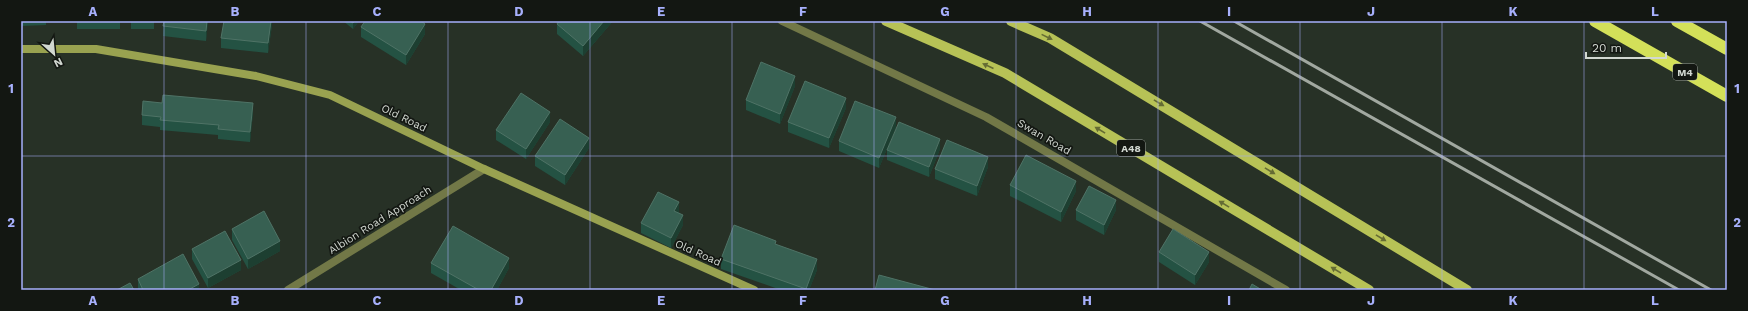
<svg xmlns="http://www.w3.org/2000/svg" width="1748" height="311" viewBox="0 0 1748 311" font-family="'Work Sans',sans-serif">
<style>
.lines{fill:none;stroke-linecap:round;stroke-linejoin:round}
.street{stroke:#727847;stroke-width:8}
.secondary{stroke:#99a250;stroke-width:8}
.primary{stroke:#b7c256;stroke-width:10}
.highway{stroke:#d3e059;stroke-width:12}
.rail{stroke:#a1a8a0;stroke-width:3}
.wall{fill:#245243}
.shaded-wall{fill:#1d3f31}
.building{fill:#376052;stroke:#4f7366}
.oneway{fill:#656c34}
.grid{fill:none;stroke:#a7b0fc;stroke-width:1;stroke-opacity:0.55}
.labels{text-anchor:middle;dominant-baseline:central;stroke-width:3.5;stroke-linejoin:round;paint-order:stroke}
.shield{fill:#131712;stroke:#999e98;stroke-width:1}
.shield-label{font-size:10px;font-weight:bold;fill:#d2d8d1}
.street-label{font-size:11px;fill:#d2d8d1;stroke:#131712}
.neatline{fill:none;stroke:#a7b0fc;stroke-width:1.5}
.grid-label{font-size:13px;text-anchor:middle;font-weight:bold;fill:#a7b0fc}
</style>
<rect width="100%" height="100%" fill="#273126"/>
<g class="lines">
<path class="street" d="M 782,21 L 986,117 L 1286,290
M 288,290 L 484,169"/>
<path class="secondary" d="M 21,49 L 96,49 L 256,76 L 330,95 L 484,169 L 754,290"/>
<path class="primary" d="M 886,21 L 1005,73 L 1369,290
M 1011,21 L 1050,38 L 1467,290"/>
<path class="highway" d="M 1595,21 L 1727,96
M 1677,21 L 1727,49"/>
<path class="rail" d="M 1200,21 L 1679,290
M 1234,21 L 1711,290"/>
</g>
<path class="wall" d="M 21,21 L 46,21 L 46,25 L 21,26 Z
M 77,21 L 120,21 L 120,29 L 77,29 Z
M 131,21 L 154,21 L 154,29 L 131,29 Z
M 164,21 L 208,21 L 206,41 L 163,36 Z
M 272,21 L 272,25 L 268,53 L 221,48 L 221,38 Z
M 343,21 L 359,21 L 353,29 Z
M 613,21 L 583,56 L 557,34 L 557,24 Z
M 361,27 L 425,34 L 406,65 L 361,37 Z
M 795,86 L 780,124 L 746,110 L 746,100 Z
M 846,108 L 829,148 L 788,132 L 788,122 Z
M 253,113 L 250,142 L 218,139 L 218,135 L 160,130 L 160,127 L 142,125 L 142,115 Z
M 550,122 L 526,159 L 496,140 L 496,130 Z
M 896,127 L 879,168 L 839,151 L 839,141 Z
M 589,148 L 565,185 L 535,166 L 535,156 Z
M 940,149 L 929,177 L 887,160 L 887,150 Z
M 988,167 L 977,196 L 935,179 L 935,169 Z
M 1010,185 L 1076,191 L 1061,222 L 1010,196 Z
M 1076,210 L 1116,210 L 1104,235 L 1076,220 Z
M 679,212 L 683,225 L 671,248 L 641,233 L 641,223 Z
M 232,229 L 280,251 L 248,269 L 232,240 Z
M 776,245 L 817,270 L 809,290 L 781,290 L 721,269 L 721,259 Z
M 192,249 L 241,270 L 208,288 L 192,259 Z
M 1159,252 L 1209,262 L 1195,285 L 1159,262 Z
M 431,263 L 509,268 L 497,290 L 461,290 L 431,273 Z
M 138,279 L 199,290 L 138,290 Z"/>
<path class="shaded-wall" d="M 207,21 L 208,21 L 206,41 L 206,31 Z
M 271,21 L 272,21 L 272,25 L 268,53 L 268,43 Z
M 355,21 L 359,21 L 353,29 L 353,23 Z
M 604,21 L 613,21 L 583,56 L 583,46 Z
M 425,24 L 425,34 L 406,65 L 406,55 Z
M 795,76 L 795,86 L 780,124 L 780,114 Z
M 846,98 L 846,108 L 829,148 L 829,138 Z
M 253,103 L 253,113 L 250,142 L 250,132 Z
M 550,112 L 550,122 L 526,159 L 526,149 Z
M 896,117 L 896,127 L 879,168 L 879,158 Z
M 589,138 L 589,148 L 565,185 L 565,175 Z
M 940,139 L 940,149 L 929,177 L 929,167 Z
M 988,157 L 988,167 L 977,196 L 977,186 Z
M 1076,181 L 1076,191 L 1061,222 L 1061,212 Z
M 1116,200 L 1116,210 L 1104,235 L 1104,225 Z
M 679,202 L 679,212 L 674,221 L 674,211 Z
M 683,215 L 683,225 L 671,248 L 671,238 Z
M 280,241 L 280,251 L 248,269 L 248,259 Z
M 1209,252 L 1209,262 L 1195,285 L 1195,275 Z
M 509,258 L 509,268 L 497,290 L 491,290 Z
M 817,259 L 817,270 L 809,290 L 806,290 Z
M 241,260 L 241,270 L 208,288 L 208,278 Z
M 199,284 L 199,290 L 188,290 Z"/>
<path class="building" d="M 164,21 L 207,21 L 206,31 L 163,26 Z
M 224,21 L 271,21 L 268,43 L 221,38 Z
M 350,21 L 355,21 L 353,23 Z
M 365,21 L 421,21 L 425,24 L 406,55 L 361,27 Z
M 559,21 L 604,21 L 583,46 L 557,24 Z
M 761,62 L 795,76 L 780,114 L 746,100 Z
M 805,81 L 846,98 L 829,138 L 788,122 Z
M 521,93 L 550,112 L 526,149 L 496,130 Z
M 163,95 L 253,103 L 250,132 L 218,129 L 219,125 L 160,120 L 161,117 L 142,115 L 143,101 L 162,103 Z
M 855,101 L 896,117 L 879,158 L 839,141 Z
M 560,119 L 589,138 L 565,175 L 535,156 Z
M 899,122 L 940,139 L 929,167 L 887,150 Z
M 947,140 L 988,157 L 977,186 L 935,169 Z
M 1026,155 L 1076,181 L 1061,212 L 1010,185 Z
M 1089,186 L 1116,200 L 1104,225 L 1076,210 Z
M 658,192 L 679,202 L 674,211 L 683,215 L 671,238 L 641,223 Z
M 264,211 L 280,241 L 248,259 L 232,229 Z
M 734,225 L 776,241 L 775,244 L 817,259 L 806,289 L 721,259 Z
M 453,226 L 509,258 L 491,290 L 479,290 L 431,263 Z
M 1173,229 L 1209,252 L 1195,275 L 1159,252 Z
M 225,231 L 241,260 L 208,278 L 192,249 Z
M 183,254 L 199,284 L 188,290 L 143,290 L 138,279 Z
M 879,275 L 935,290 L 875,290 Z
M 130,283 L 134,290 L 117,290 Z
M 1252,284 L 1262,290 L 1249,290 Z"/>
<defs><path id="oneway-solid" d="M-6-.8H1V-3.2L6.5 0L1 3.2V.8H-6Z"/></defs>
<g class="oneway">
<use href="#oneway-solid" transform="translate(1047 37) rotate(26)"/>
<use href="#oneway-solid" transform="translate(988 66) rotate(-156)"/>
<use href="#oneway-solid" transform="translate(1159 103) rotate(31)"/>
<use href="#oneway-solid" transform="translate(1100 130) rotate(-149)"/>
<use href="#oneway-solid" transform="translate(1270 171) rotate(31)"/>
<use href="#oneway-solid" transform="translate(1224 204) rotate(-149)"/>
<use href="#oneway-solid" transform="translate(1381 238) rotate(31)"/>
<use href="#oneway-solid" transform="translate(1336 270) rotate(-149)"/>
</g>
<path class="grid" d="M 164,21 L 164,290M 306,21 L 306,290M 448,21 L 448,290M 590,21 L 590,290M 732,21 L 732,290M 874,21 L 874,290M 1016,21 L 1016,290M 1158,21 L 1158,290M 1300,21 L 1300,290M 1442,21 L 1442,290M 1584,21 L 1584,290M 21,156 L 1727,156"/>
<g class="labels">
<g class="shield">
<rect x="1673" y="64" width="24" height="16" rx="3"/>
<rect x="1117" y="140" width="28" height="16" rx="3"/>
</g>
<g class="shield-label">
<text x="1685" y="72">M4</text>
<text x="1131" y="148">A48</text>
</g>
<g class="street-label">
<text transform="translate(404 118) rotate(26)">Old Road</text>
<text transform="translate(1044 137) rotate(30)">Swan Road</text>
<text transform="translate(380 220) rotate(-32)">Albion Road Approach</text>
<text transform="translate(698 253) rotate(24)">Old Road</text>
</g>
</g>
<rect width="1748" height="311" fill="none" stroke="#131712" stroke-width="44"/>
<g transform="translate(54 54) rotate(153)" stroke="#131712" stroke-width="3" paint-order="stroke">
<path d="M0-3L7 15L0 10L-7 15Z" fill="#d2d8d1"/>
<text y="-6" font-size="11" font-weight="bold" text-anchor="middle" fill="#d2d8d1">N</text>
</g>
<path d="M1586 52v6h80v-6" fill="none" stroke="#d2d8d1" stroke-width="2"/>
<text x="1592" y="52" font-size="12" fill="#d2d8d1" stroke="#131712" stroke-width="3" paint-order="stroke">20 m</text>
<rect x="22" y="22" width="1704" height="267" class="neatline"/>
<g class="grid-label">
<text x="93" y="16">A</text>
<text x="235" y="16">B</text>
<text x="377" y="16">C</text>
<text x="519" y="16">D</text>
<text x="661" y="16">E</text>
<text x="803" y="16">F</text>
<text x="945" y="16">G</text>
<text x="1087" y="16">H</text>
<text x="1229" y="16">I</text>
<text x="1371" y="16">J</text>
<text x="1513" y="16">K</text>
<text x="1655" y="16">L</text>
<text x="11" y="93">1</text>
<text x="1737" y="93">1</text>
<text x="11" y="227">2</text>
<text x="1737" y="227">2</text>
<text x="93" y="305">A</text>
<text x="235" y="305">B</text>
<text x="377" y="305">C</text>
<text x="519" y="305">D</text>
<text x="661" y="305">E</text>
<text x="803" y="305">F</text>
<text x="945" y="305">G</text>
<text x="1087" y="305">H</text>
<text x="1229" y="305">I</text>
<text x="1371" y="305">J</text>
<text x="1513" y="305">K</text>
<text x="1655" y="305">L</text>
</g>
</svg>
